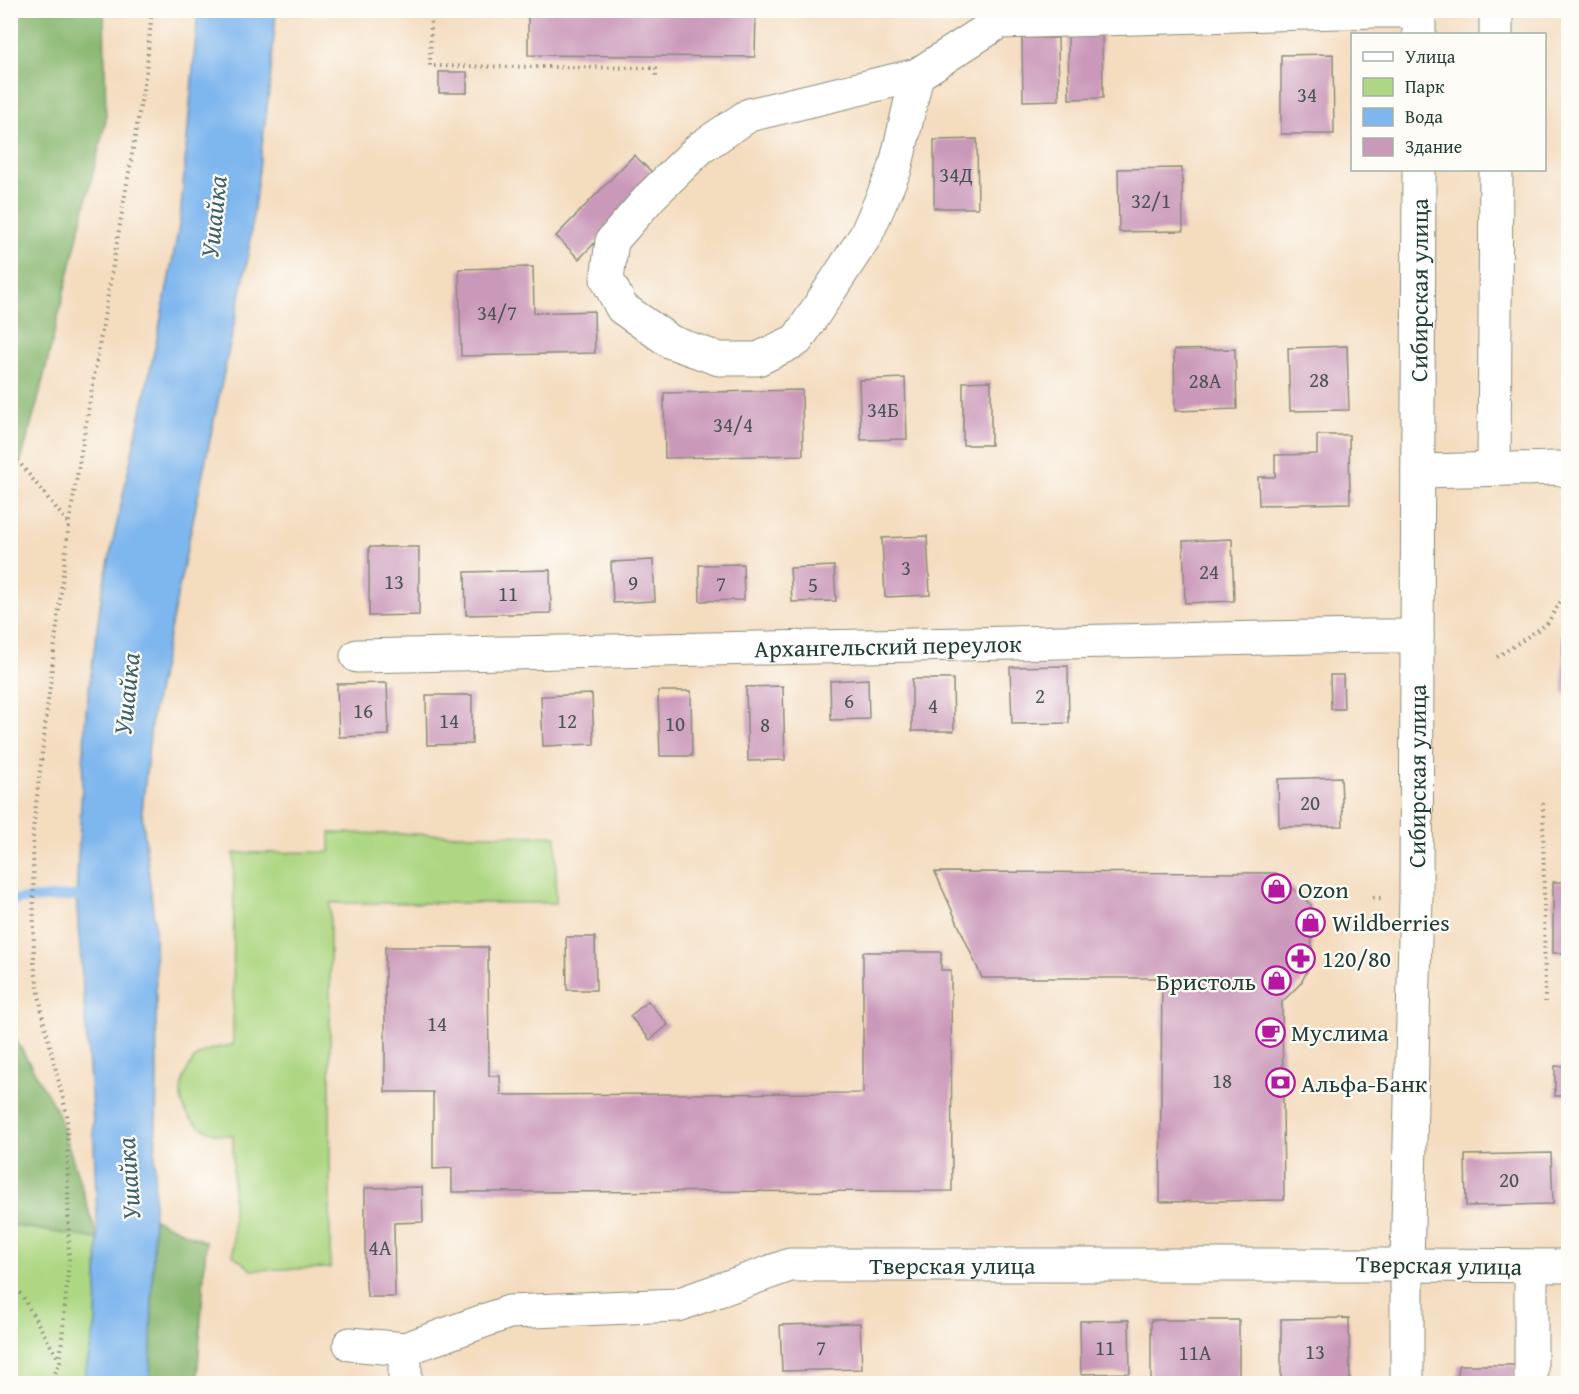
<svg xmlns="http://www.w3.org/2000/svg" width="1579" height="1394" viewBox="0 0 1579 1394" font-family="'Gentium Book Plus',serif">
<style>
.green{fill:#aed783;stroke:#668a5c;stroke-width:1.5}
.forest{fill:#8ab871;stroke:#547a52;stroke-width:1.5}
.water{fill:#7eb6ee;stroke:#4e7a91;stroke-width:1.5}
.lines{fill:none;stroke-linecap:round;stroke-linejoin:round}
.stream{stroke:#7eb6ee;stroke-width:10}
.building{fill:#ca98b9}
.minor-casing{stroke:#8a8c7a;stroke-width:35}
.major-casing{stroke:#8a8c7a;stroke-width:35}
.path{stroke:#8a8c7a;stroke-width:4;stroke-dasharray:1.5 4.5;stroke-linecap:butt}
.minor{stroke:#fff;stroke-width:33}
.major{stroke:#fff;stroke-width:33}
.labels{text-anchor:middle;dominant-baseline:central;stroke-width:4.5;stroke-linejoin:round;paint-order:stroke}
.number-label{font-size:21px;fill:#4a5455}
.street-label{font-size:24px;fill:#1f3d34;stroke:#fdfcf7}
.poi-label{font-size:24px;fill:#1f3d34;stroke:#fdfcf7;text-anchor:start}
.water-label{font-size:26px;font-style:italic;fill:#3c616c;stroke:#fdfcf7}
</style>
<rect width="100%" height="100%" fill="#fdfcf7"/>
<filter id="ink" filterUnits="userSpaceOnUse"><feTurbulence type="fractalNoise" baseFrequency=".0167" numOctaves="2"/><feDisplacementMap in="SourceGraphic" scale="12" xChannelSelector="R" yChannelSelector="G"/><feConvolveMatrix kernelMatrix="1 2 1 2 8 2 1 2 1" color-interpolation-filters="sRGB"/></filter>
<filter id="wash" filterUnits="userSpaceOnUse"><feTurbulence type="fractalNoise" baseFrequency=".008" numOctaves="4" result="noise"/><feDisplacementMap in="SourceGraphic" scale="24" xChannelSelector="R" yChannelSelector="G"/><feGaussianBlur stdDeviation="1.35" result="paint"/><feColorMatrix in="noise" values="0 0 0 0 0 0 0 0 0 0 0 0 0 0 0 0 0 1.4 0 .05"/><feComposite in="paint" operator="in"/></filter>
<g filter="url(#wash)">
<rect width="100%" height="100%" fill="#f4dcbf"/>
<path class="green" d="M 330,833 L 556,836 L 556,903 L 330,903 L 330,1268 L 252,1270 L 233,1255 L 233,1136 C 227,1135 220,1135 214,1133 C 187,1124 174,1102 185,1075 C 189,1067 194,1057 202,1053 C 212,1047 222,1047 233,1045 L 234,853 L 330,852 Z
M 10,1225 L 98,1239 L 96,1323 L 83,1383 L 11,1383 Z"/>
<path class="forest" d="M 11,10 L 104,11 L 106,120 L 38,400 L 11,496 Z
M 10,1029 L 58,1113 L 98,1239 L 11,1225 Z
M 154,1219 L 206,1242 L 197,1383 L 150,1384 Z"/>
<path class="water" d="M 198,11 L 276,11 L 270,83 L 247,263 L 152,716 L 142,812 L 155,929 L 157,1076 L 150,1383 L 83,1383 L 96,1323 L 98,1239 L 93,1121 L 76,896 L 86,711 L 102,592 L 158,334 L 180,221 Z"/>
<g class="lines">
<path class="stream" d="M 10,900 L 88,895"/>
</g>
<g id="blocks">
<path class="building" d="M 528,10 L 756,10 L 755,57 L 528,55 Z
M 1068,36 L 1102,36 L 1103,98 L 1069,99 Z
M 1022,38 L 1058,38 L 1059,100 L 1023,101 Z
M 1333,54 L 1334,134 L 1281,134 L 1281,55 Z
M 439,72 L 467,72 L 467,93 L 439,93 Z
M 977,139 L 978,208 L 934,208 L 934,140 Z
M 634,155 L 658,178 L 579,259 L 556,236 Z
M 1182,168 L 1183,231 L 1119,232 L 1118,169 Z
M 533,267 L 534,313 L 594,311 L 595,353 L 461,356 L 459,269 Z
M 1347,346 L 1349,410 L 1290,411 L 1288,348 Z
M 1235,349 L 1237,409 L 1175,411 L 1174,350 Z
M 905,378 L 907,439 L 861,440 L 859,380 Z
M 991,381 L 991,445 L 963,445 L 963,382 Z
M 802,390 L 803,455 L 665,458 L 664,393 Z
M 1317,435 L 1349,435 L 1350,503 L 1259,505 L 1258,477 L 1275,477 L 1275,455 L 1317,454 Z
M 927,536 L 930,595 L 885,597 L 882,538 Z
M 1232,539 L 1234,601 L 1185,603 L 1183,541 Z
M 369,547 L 419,547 L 419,615 L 369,616 Z
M 653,560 L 655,601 L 613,603 L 611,562 Z
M 743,564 L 744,600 L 700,601 L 699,565 Z
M 834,566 L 836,601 L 792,602 L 790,568 Z
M 550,570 L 551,613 L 466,615 L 465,572 Z
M 1563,627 L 1568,627 L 1568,694 L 1563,693 Z
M 1068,666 L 1069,723 L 1012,724 L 1010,667 Z
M 1330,675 L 1343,675 L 1344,709 L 1331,709 Z
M 868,679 L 869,719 L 831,720 L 830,681 Z
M 912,679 L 953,679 L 954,731 L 912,731 Z
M 387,683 L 389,735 L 339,737 L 337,684 Z
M 783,686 L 785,760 L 748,761 L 746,687 Z
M 658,691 L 691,691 L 692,756 L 660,756 Z
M 592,694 L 594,744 L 543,746 L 541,696 Z
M 426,695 L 472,695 L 472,744 L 427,745 Z
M 1341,777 L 1343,826 L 1279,827 L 1278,779 Z
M 935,872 L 1276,873 L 1311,905 L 1312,961 L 1301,983 L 1282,1002 L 1284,1200 L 1160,1202 L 1162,978 L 982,978 Z
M 1553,882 L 1568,882 L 1568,953 L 1553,953 Z
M 566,937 L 595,937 L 596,990 L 567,990 Z
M 385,947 L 488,947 L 489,1076 L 500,1076 L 501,1095 L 863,1093 L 863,952 L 941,952 L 941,970 L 951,970 L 952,1191 L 452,1192 L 452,1168 L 433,1169 L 433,1092 L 385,1092 Z
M 648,1001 L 668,1025 L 650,1040 L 630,1016 Z
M 1555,1066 L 1568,1066 L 1568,1096 L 1555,1096 Z
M 1551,1153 L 1553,1204 L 1466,1206 L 1465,1155 Z
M 422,1187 L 423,1222 L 394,1223 L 395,1297 L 367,1297 L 365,1270 L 365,1188 Z
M 1349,1318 L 1350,1384 L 1281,1384 L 1281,1319 Z
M 1129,1320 L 1130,1373 L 1081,1374 L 1080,1321 Z
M 1151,1320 L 1239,1320 L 1239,1384 L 1151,1384 Z
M 860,1323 L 862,1369 L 782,1371 L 780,1325 Z
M 1458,1365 L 1515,1365 L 1515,1384 L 1458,1384 Z
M 695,1381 L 695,1384 L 663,1384 L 663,1382 Z"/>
</g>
</g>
<g filter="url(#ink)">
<use href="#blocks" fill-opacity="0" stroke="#8a8c7a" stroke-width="1.5"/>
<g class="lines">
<defs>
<g id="minor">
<path d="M 1496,34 L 1496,10"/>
<path d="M 917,75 L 749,115 L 700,148 L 651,196 L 612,241 L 607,279 L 622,308 L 671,342 L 719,359 L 758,359 L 797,340 L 866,235 L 895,169 L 917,75 L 999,22 L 1375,11 L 1419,11"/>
<path d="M 1494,468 L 1496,170"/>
<path d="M 1418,471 L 1559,468 L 1568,471"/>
<path id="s1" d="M 357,656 L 1369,636 L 1417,636"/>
<path d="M 1531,1266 L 1531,1384"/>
<path id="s2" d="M 350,1344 L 405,1349 L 509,1312 L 677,1305 L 790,1265 L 1407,1265"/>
<path d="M 405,1384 L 405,1349"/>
</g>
<g id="major">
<path d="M 1419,34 L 1419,10"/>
<path d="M 1407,1265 L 1568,1266"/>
<path id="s3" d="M 1407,1384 L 1407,1265 L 1416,897 L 1419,170"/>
</g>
</defs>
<use href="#minor" class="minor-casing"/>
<use href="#major" class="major-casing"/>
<path class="path" d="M 431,10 L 430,66 L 656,68 L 656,76
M 10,451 L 68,523
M 1497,657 L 1547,624 L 1568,589
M 1543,803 L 1545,1002
M 1373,898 L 1382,898
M 10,1286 L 21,1294 L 59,1360
M 51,1384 L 60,1361 L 69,1261 L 67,1115 L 43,1018 L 34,964 L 33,830 L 69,523 L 146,72 L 152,10"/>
<use href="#minor" class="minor"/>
<use href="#major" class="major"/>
</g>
</g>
<defs>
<symbol id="shop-ring" viewBox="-11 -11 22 22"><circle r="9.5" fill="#fdfcf7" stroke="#b5179e" stroke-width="1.5"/><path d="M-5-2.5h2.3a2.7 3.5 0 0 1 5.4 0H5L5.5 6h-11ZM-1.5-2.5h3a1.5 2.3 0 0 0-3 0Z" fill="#b5179e"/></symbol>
<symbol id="pharmacy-ring" viewBox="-11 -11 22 22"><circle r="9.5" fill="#fdfcf7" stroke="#b5179e" stroke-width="1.5"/><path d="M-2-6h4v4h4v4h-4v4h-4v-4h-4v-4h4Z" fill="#b5179e"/></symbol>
<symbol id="cafe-ring" viewBox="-11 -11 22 22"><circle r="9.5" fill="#fdfcf7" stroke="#b5179e" stroke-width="1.5"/><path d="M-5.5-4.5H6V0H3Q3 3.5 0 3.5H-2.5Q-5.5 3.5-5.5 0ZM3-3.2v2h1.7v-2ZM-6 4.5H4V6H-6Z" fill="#b5179e"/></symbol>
<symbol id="bank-ring" viewBox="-11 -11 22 22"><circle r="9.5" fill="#fdfcf7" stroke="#b5179e" stroke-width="1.5"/><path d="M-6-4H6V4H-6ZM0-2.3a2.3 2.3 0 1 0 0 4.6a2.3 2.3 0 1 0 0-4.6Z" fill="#b5179e"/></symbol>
</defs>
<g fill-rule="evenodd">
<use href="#shop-ring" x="1260" y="872" width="33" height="33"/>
<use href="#shop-ring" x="1294" y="906" width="33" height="33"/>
<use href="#pharmacy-ring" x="1284" y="942" width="33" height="33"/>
<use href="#shop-ring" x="1260" y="964" width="33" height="33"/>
<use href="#cafe-ring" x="1254" y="1016" width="33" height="33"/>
<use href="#bank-ring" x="1264" y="1066" width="33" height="33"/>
</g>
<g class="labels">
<g class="number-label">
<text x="1307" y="94">34</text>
<text x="956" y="174">34Д</text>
<text x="1151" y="200">32/1</text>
<text x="497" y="312">34/7</text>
<text x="1319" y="379">28</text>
<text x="1205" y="380">28А</text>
<text x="883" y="409">34Б</text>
<text x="733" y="424">34/4</text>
<text x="906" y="567">3</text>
<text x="1209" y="571">24</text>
<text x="394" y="581">13</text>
<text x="633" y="582">9</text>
<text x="721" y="583">7</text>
<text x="813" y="584">5</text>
<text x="508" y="593">11</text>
<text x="1040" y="695">2</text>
<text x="849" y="700">6</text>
<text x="933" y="705">4</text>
<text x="363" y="710">16</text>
<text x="449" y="720">14</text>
<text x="567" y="720">12</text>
<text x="675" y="723">10</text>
<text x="765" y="724">8</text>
<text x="1310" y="802">20</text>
<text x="437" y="1023">14</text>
<text x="1222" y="1080">18</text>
<text x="1509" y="1179">20</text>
<text x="380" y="1247">4А</text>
<text x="821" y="1347">7</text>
<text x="1105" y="1347">11</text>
<text x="1315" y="1351">13</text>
<text x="1195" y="1352">11А</text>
</g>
<g class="street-label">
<text stroke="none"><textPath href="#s3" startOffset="1094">Сибирская улица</textPath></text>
<text stroke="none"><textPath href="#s1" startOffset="531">Архангельский переулок</textPath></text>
<text stroke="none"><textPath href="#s3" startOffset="608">Сибирская улица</textPath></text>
<text stroke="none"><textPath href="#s2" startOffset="616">Тверская улица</textPath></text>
<text transform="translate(1439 1265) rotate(1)">Тверская улица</text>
</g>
<g class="poi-label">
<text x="1298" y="889">Ozon</text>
<text x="1332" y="922">Wildberries</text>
<text x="1322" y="958">120/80</text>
<text x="1256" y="981" text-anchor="end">Бристоль</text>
<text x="1291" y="1032">Муслима</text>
<text x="1301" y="1083">Альфа-Банк</text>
</g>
<g class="water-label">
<text transform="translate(213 217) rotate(-84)">Ушайка</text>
<text transform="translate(126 694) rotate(-84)">Ушайка</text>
<text transform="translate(128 1179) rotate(-94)">Ушайка</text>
</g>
</g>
<rect width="1579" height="1394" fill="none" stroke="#fdfcf7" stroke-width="36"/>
<rect x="1351" y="33" width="195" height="138" fill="#fdfcf7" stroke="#a4b0a9" stroke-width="1.5"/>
<rect x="1363" y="52" width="30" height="9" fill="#ffffff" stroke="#a4b0a9" stroke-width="1.5"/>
<text x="1405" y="63" font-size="18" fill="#1f3d34">Улица</text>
<rect x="1363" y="78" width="30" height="18" fill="#aed783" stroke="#a4b0a9" stroke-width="1.5"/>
<text x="1405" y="93" font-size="18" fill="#1f3d34">Парк</text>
<rect x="1363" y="108" width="30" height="18" fill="#7eb6ee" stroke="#a4b0a9" stroke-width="1.5"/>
<text x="1405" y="123" font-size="18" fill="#1f3d34">Вода</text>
<rect x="1363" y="138" width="30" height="18" fill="#ca98b9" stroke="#a4b0a9" stroke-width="1.5"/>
<text x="1405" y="153" font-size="18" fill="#1f3d34">Здание</text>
</svg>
